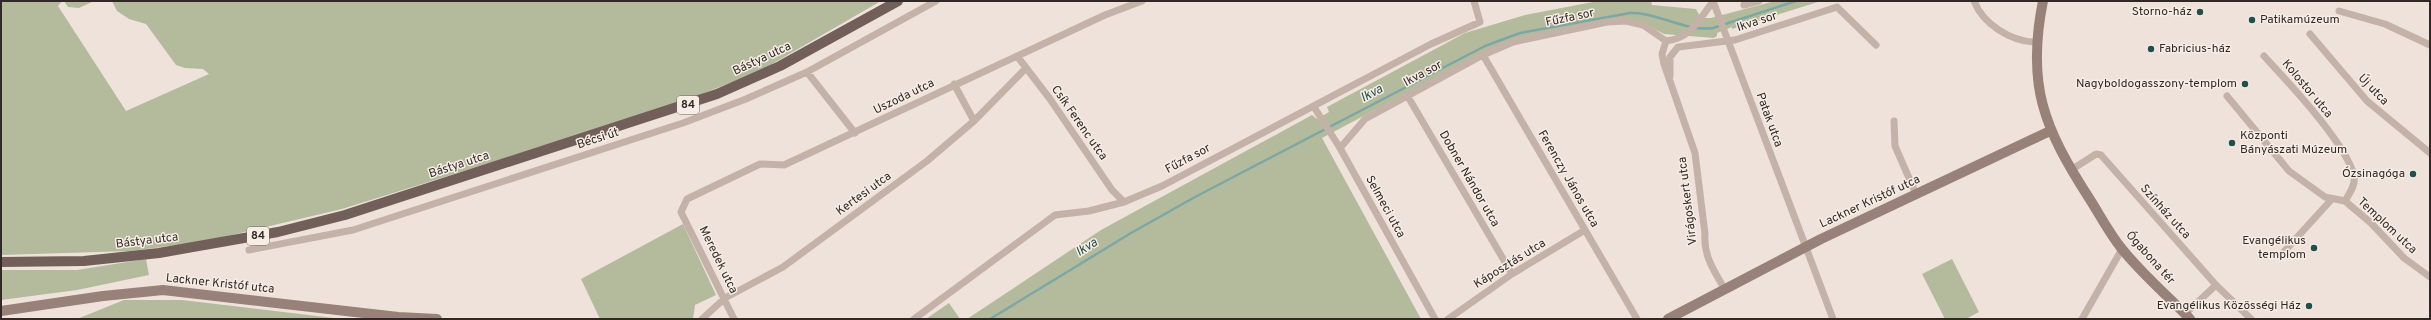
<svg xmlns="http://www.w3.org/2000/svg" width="2431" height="320" viewBox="0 0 2431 320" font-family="Overpass,sans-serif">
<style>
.green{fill:#b4bb9c}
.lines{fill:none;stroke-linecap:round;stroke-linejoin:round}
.stream{stroke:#7da7a4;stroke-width:2.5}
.street{stroke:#c4b2a8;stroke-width:7}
.secondary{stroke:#978179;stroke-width:10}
.primary{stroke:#725f5a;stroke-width:10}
.poi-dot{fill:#224e4c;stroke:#f6ede5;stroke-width:1.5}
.labels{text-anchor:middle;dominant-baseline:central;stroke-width:3;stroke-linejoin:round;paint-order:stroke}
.shield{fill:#f6ede5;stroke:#6d6460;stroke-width:1}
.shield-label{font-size:11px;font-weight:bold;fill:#322927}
.poi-label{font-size:12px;fill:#322927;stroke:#f6ede5;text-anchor:end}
.street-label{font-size:12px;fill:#322927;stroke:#f6ede5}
.water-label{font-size:13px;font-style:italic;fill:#224e4c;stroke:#f6ede5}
</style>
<rect width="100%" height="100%" fill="#eee2da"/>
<path class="green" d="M 1,1 L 62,1 L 58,6 L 126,111 L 209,74 L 203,69 L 185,68 L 176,65 L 146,24 L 129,19 L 117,11 L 112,1 L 881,1 L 760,71 L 671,106 L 342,209 L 202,242 L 130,251 L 1,255 Z
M 64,1 L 94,1 L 79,8 L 68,7 Z
M 1598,1 L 1651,1 L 1652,5 L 1696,9 L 1701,18 L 1711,18 L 1775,1 L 1821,1 L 1732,29 L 1732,27 L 1717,33 L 1717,36 L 1714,38 L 1664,34 L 1641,22 L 1624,20 L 1505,46 L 1475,57 L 1322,138 L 1421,319 L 967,319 L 1101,230 L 1312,115 L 1317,119 L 1329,112 L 1327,107 L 1465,33 L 1525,15 Z
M 683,224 L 716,295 L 695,305 L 693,319 L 600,319 L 581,279 Z
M 146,259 L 149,275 L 77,290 L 1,300 L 1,270 L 77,270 Z
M 1952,259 L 1979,312 L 1966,319 L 1945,319 L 1922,274 Z
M 124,300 L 182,300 L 342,319 L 77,319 Z
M 949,303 L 960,319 L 926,319 Z"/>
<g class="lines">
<path class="stream" d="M 990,319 L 1131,233 L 1195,197 L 1485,46 L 1520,33 L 1630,13 C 1658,12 1685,32 1713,28 L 1796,1"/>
<path class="street" d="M 1713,1 L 1833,319
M 1974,1 C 1983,24 2011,42 2036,42
M 1744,5 L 1759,1
M 2339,11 L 2385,24 L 2430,45
M 2310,34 L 2367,101 L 2430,153
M 1666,41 L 1662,54 L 1664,64 L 1695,153 L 1705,234 C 1703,256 1715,272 1725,290
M 1483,55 L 1637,319
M 1017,56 L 1050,99 L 1112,190 L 1124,202
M 2264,56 C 2287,81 2347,144 2354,176 C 2356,185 2349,194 2345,201
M 807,72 L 855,133
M 1670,76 L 1670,57 L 1678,47 L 1735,40 L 1837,7 L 1876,45
M 954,84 L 974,121
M 1407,95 L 1512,274
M 2227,96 L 2289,171 L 2325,197 L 2345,201 L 2371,223 L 2404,258 L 2430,277
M 1314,107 L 1340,148 L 1435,319
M 1894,121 L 1895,146 L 1916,194
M 1340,148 L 1365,119 L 1483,55 L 1513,42 L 1607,22 L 1626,21 L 1643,25 L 1666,41 C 1692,38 1698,20 1713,2
M 2071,170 L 2096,154 L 2101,155 L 2216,285 L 2251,319
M 249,250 L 353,230 L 683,123 L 746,99 L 807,72 L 936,1
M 2281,255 L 2331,200
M 2185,314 L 2216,285
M 702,319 L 725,298 L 783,267 L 927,161 L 974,121 L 1026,68
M 734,319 L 681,212 L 687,199 L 760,164 L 784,165 L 1105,15 L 1142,1
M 914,319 L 1055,215 L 1089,211 L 1124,202 L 1162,186 L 1431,44 L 1480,22 L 1474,1
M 1448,319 L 1512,274 L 1585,230
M 2082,319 L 2122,249"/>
<path class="secondary" d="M 2043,1 C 2026,85 2044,128 2089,198 C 2100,215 2109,233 2122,249 C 2142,274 2168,296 2190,319
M 1,311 L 103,296 L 163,290 L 398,317 L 437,319
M 1668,319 L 1821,239 L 2050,131"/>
<path class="primary" d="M 1,262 L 84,261 L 159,253 L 278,232 L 345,215 L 717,94 L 780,66 L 898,1"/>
</g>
<g class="poi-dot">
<circle cx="2200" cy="12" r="4"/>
<circle cx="2252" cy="20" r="4"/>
<circle cx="2151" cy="49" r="4"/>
<circle cx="2245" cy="84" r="4"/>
<circle cx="2232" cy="143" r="4"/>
<circle cx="2413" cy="174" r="4"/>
<circle cx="2314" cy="248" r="4"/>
<circle cx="2309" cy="306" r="4"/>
</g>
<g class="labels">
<g class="shield">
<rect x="677" y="96" width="22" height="18" rx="3"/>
<rect x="247" y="227" width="22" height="18" rx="3"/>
</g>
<g class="shield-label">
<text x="688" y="105">84</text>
<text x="258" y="236">84</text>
</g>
<g class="poi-label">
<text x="2192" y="12">Storno-ház</text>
<text x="2260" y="20" text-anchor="start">Patikamúzeum</text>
<text x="2159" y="49" text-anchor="start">Fabricius-ház</text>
<text x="2237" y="84">Nagyboldogasszony-templom</text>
<text x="2240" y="136" text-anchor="start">Központi<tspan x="2240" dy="14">Bányászati Múzeum</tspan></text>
<text x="2405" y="174">Ózsinagóga</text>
<text x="2306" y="241">Evangélikus<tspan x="2306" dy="14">templom</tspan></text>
<text x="2301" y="306">Evangélikus Közösségi Ház</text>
</g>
<g class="street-label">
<text transform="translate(1570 18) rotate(-12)">Fűzfa sor</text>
<text transform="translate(1757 22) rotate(-18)">Ikva sor</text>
<text transform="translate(762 59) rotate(-25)">Bástya utca</text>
<text transform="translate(1423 74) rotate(-28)">Ikva sor</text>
<text transform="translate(2307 89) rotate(50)">Kolostor utca</text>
<text transform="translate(2373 90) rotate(46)">Új utca</text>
<text transform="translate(904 97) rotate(-26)">Uszoda utca</text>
<text transform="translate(1769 120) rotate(70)">Patak utca</text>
<text transform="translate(1079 123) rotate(55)">Csík Ferenc utca</text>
<text transform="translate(598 139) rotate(-18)">Bécsi út</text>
<text transform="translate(1188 159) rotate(-28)">Fűzfa sor</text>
<text transform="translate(459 165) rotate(-18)">Bástya utca</text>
<text transform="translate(1469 179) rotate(60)">Dobner Nándor utca</text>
<text transform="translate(1568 179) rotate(60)">Ferenczy János utca</text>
<text transform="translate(864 194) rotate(-36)">Kertesi utca</text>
<text transform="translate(1688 201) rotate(-97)">Virágoskert utca</text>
<text transform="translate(1870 202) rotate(-25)">Lackner Kristóf utca</text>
<text transform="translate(1385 207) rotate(61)">Selmeci utca</text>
<text transform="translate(2165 212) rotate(48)">Színház utca</text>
<text transform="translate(2387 226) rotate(43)">Templom utca</text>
<text transform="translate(147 241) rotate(-7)">Bástya utca</text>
<text transform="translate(2150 258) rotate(48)">Ógabona tér</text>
<text transform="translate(718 260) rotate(64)">Meredek utca</text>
<text transform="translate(1510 264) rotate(-32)">Káposztás utca</text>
<text transform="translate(220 284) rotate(6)">Lackner Kristóf utca</text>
</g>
<g class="water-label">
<text transform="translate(1372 94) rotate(-28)">Ikva</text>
<text transform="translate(1087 248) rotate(-32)">Ikva</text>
</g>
</g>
<rect width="2431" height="320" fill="none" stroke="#322927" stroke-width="4"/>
</svg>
